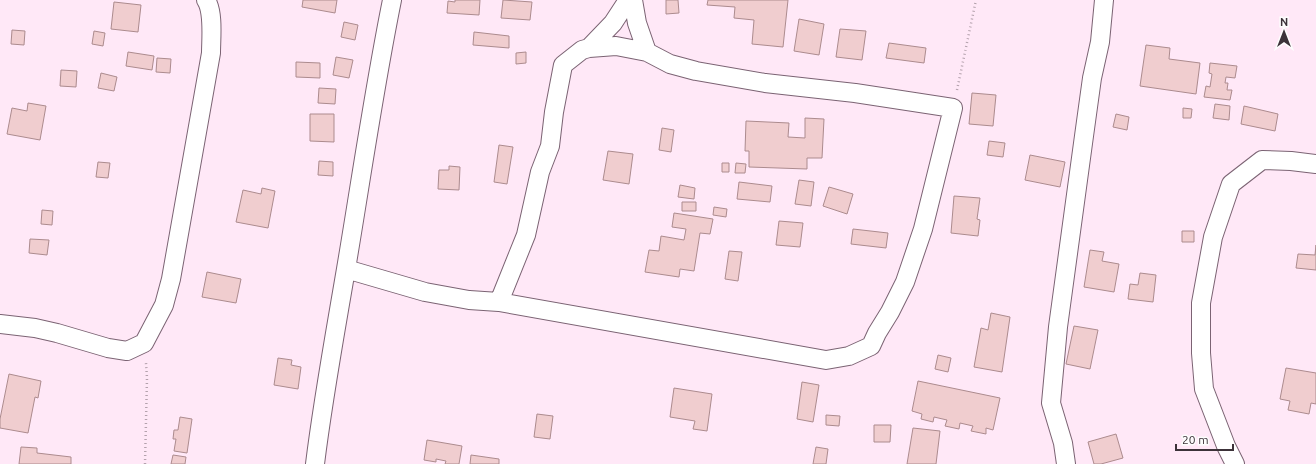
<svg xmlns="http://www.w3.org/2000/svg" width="1316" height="464" viewBox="0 0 1316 464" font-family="Ubuntu,sans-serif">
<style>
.building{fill:#f0cdcf;stroke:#ac8b8e}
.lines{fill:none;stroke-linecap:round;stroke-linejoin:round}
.street-casing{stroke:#7b6373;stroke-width:20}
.path{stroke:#b4a2ad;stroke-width:2.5;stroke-dasharray:1 3;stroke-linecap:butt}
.street{stroke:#fff;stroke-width:18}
</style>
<rect width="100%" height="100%" fill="#ffe8f7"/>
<path class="building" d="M 303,0 L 337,0 L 335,13 L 302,7 Z
M 455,0 L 480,0 L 479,15 L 447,13 L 448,1 L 455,2 Z
M 503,0 L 532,2 L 530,20 L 501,18 Z
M 666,0 L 678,0 L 679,13 L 666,14 Z
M 708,0 L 788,0 L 783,47 L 752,44 L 754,20 L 734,18 L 735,7 L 707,5 Z
M 114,2 L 141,5 L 138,32 L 111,29 Z
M 799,19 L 824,24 L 819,55 L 794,51 Z
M 344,22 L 358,25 L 355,40 L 341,37 Z
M 840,29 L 866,31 L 862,60 L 836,57 Z
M 12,30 L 25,31 L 24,45 L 11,44 Z
M 94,31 L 105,33 L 103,46 L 92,44 Z
M 474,32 L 509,36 L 509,48 L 473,45 Z
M 889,43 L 926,48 L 924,63 L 886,58 Z
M 1146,45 L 1170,48 L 1169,59 L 1200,63 L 1196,94 L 1140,86 Z
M 128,52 L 154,56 L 152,70 L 126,66 Z
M 526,52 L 526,63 L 516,64 L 516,53 Z
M 336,57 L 353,60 L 349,78 L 333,75 Z
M 157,58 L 171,59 L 170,73 L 156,72 Z
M 296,62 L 320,63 L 320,78 L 296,77 Z
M 1210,63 L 1237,66 L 1235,78 L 1226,77 L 1225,83 L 1228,83 L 1227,90 L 1232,90 L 1230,100 L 1204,97 L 1206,86 L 1210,87 L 1212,74 L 1209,73 Z
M 61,70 L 77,71 L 76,87 L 60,86 Z
M 101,73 L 117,77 L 114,91 L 98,88 Z
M 319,88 L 336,89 L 335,104 L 318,103 Z
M 972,93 L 996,95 L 993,126 L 969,124 Z
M 28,103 L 46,106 L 40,140 L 7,134 L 12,108 L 27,111 Z
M 1215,104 L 1230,106 L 1229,120 L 1213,118 Z
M 1244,106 L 1278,114 L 1275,131 L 1241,124 Z
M 1183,108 L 1192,109 L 1191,118 L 1183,118 Z
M 310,114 L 334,114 L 334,142 L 310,141 Z
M 1116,114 L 1129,117 L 1127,130 L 1113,127 Z
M 805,118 L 824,119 L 822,158 L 807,158 L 807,169 L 749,167 L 749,151 L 745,151 L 746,121 L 789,123 L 788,137 L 805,138 Z
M 662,128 L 674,130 L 671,152 L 659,150 Z
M 989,141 L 1005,143 L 1003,157 L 987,155 Z
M 499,145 L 513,147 L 507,184 L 494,182 Z
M 608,151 L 633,154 L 629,184 L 603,180 Z
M 1030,155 L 1065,162 L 1060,187 L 1025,180 Z
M 319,161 L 333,162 L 333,176 L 318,175 Z
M 98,162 L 110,163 L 108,178 L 96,177 Z
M 722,163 L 729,163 L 729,172 L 722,172 Z
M 736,163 L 746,164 L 745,173 L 735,173 Z
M 449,166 L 460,167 L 459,190 L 438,189 L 439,170 L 449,170 Z
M 799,180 L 814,182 L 811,206 L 795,204 Z
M 739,182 L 772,186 L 770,202 L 737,199 Z
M 680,185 L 695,188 L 694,199 L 678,197 Z
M 829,187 L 853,194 L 847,214 L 823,206 Z
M 262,188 L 275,191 L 268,228 L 236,222 L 243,190 L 261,194 Z
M 954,196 L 980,198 L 977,219 L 980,220 L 978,236 L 951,233 Z
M 682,202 L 696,202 L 696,211 L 682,211 Z
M 714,207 L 727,209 L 726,217 L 713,215 Z
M 42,210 L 53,211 L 52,225 L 41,224 Z
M 674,213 L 713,219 L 710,234 L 700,233 L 694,271 L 680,269 L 679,277 L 645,272 L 649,250 L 659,251 L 661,236 L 684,240 L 686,229 L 672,227 Z
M 779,221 L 803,223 L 800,247 L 776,245 Z
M 853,229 L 888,233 L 886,248 L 851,244 Z
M 1182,231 L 1194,231 L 1194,242 L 1182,242 Z
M 30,239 L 49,240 L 47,255 L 29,253 Z
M 1316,245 L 1316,270 L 1296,268 L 1298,254 L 1315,255 Z
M 1090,250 L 1104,252 L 1102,261 L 1119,264 L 1114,292 L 1084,287 Z
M 729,251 L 742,252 L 738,281 L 725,279 Z
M 207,272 L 241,279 L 236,303 L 202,297 Z
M 1140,273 L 1156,275 L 1153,302 L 1128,299 L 1130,284 L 1138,285 Z
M 991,313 L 1010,317 L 1002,372 L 974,367 L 981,328 L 988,330 Z
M 1074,326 L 1098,330 L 1090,369 L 1066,364 Z
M 938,355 L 951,358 L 948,372 L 935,369 Z
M 278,358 L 292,360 L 291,365 L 301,367 L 298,389 L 274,385 Z
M 1286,368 L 1316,373 L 1316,404 L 1311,403 L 1309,414 L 1288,410 L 1290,401 L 1280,399 Z
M 9,374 L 41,381 L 38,398 L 35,397 L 28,433 L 0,428 L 0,419 Z
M 918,381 L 1000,398 L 993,430 L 986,428 L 986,434 L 971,431 L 973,426 L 960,423 L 959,429 L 945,426 L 947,420 L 934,417 L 933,422 L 921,419 L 922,414 L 912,411 Z
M 802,382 L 819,385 L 813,422 L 797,419 Z
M 674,388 L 712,394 L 707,431 L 693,429 L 695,421 L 670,417 Z
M 537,414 L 553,416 L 550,439 L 534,437 Z
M 826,415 L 840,416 L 839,426 L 826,425 Z
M 180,417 L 192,419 L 187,453 L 174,451 L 176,439 L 173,439 L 174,430 L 178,430 Z
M 874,425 L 891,425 L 890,442 L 874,442 Z
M 913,428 L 940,431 L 936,464 L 907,464 Z
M 1116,434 L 1123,458 L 1101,464 L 1094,464 L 1088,442 Z
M 427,440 L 462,446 L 459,464 L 445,464 L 446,461 L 436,459 L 436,462 L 424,460 Z
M 21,447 L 37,448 L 37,453 L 71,457 L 71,464 L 19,464 Z
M 816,447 L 828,449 L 826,464 L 813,464 Z
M 173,455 L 186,457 L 185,464 L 171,464 Z
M 471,455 L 499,459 L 499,464 L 470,464 Z"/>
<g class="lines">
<defs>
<path id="street" d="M 633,0 L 637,23 L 647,52
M 589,48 L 613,23 L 628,0
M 346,269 L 425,292 L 469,300 L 499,302 L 826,360 L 849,356 L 871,346 L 877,333 L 890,312 L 905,282 L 923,229 L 953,108 L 855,93 L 765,83 L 696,71 L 670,64 L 647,52 L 616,46 L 589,48 L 582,50 L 563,65 L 554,112 L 550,146 L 540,172 L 526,235 L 499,302
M 0,324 L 35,328 L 57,333 L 108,348 L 127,351 L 144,343 L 164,305 L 171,279 L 211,53 C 211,39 214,12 206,0
M 315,464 C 323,399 335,334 346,269 C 361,180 374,89 392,0
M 1066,464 L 1063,443 L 1051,403 L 1058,327 L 1084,136 L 1092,78 L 1100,42 L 1104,0
M 1235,464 L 1226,446 L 1204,389 L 1201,353 L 1201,303 L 1213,237 L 1231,184 L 1262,160 L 1291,161 L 1316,164"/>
</defs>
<use href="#street" class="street-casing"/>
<path class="path" d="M 957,90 L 976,0
M 145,464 L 147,378 L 146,363"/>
<use href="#street" class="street"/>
</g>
<g transform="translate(1284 32)" stroke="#fdfdfd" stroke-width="3" paint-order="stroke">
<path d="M0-3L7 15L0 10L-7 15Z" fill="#3c3239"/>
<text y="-6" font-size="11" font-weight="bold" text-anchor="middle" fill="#3c3239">N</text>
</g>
<path d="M1176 444v6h57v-6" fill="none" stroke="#3c3239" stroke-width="2"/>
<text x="1182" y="444" font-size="12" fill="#3c3239" stroke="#fdfdfd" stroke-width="3" paint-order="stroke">20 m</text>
</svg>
